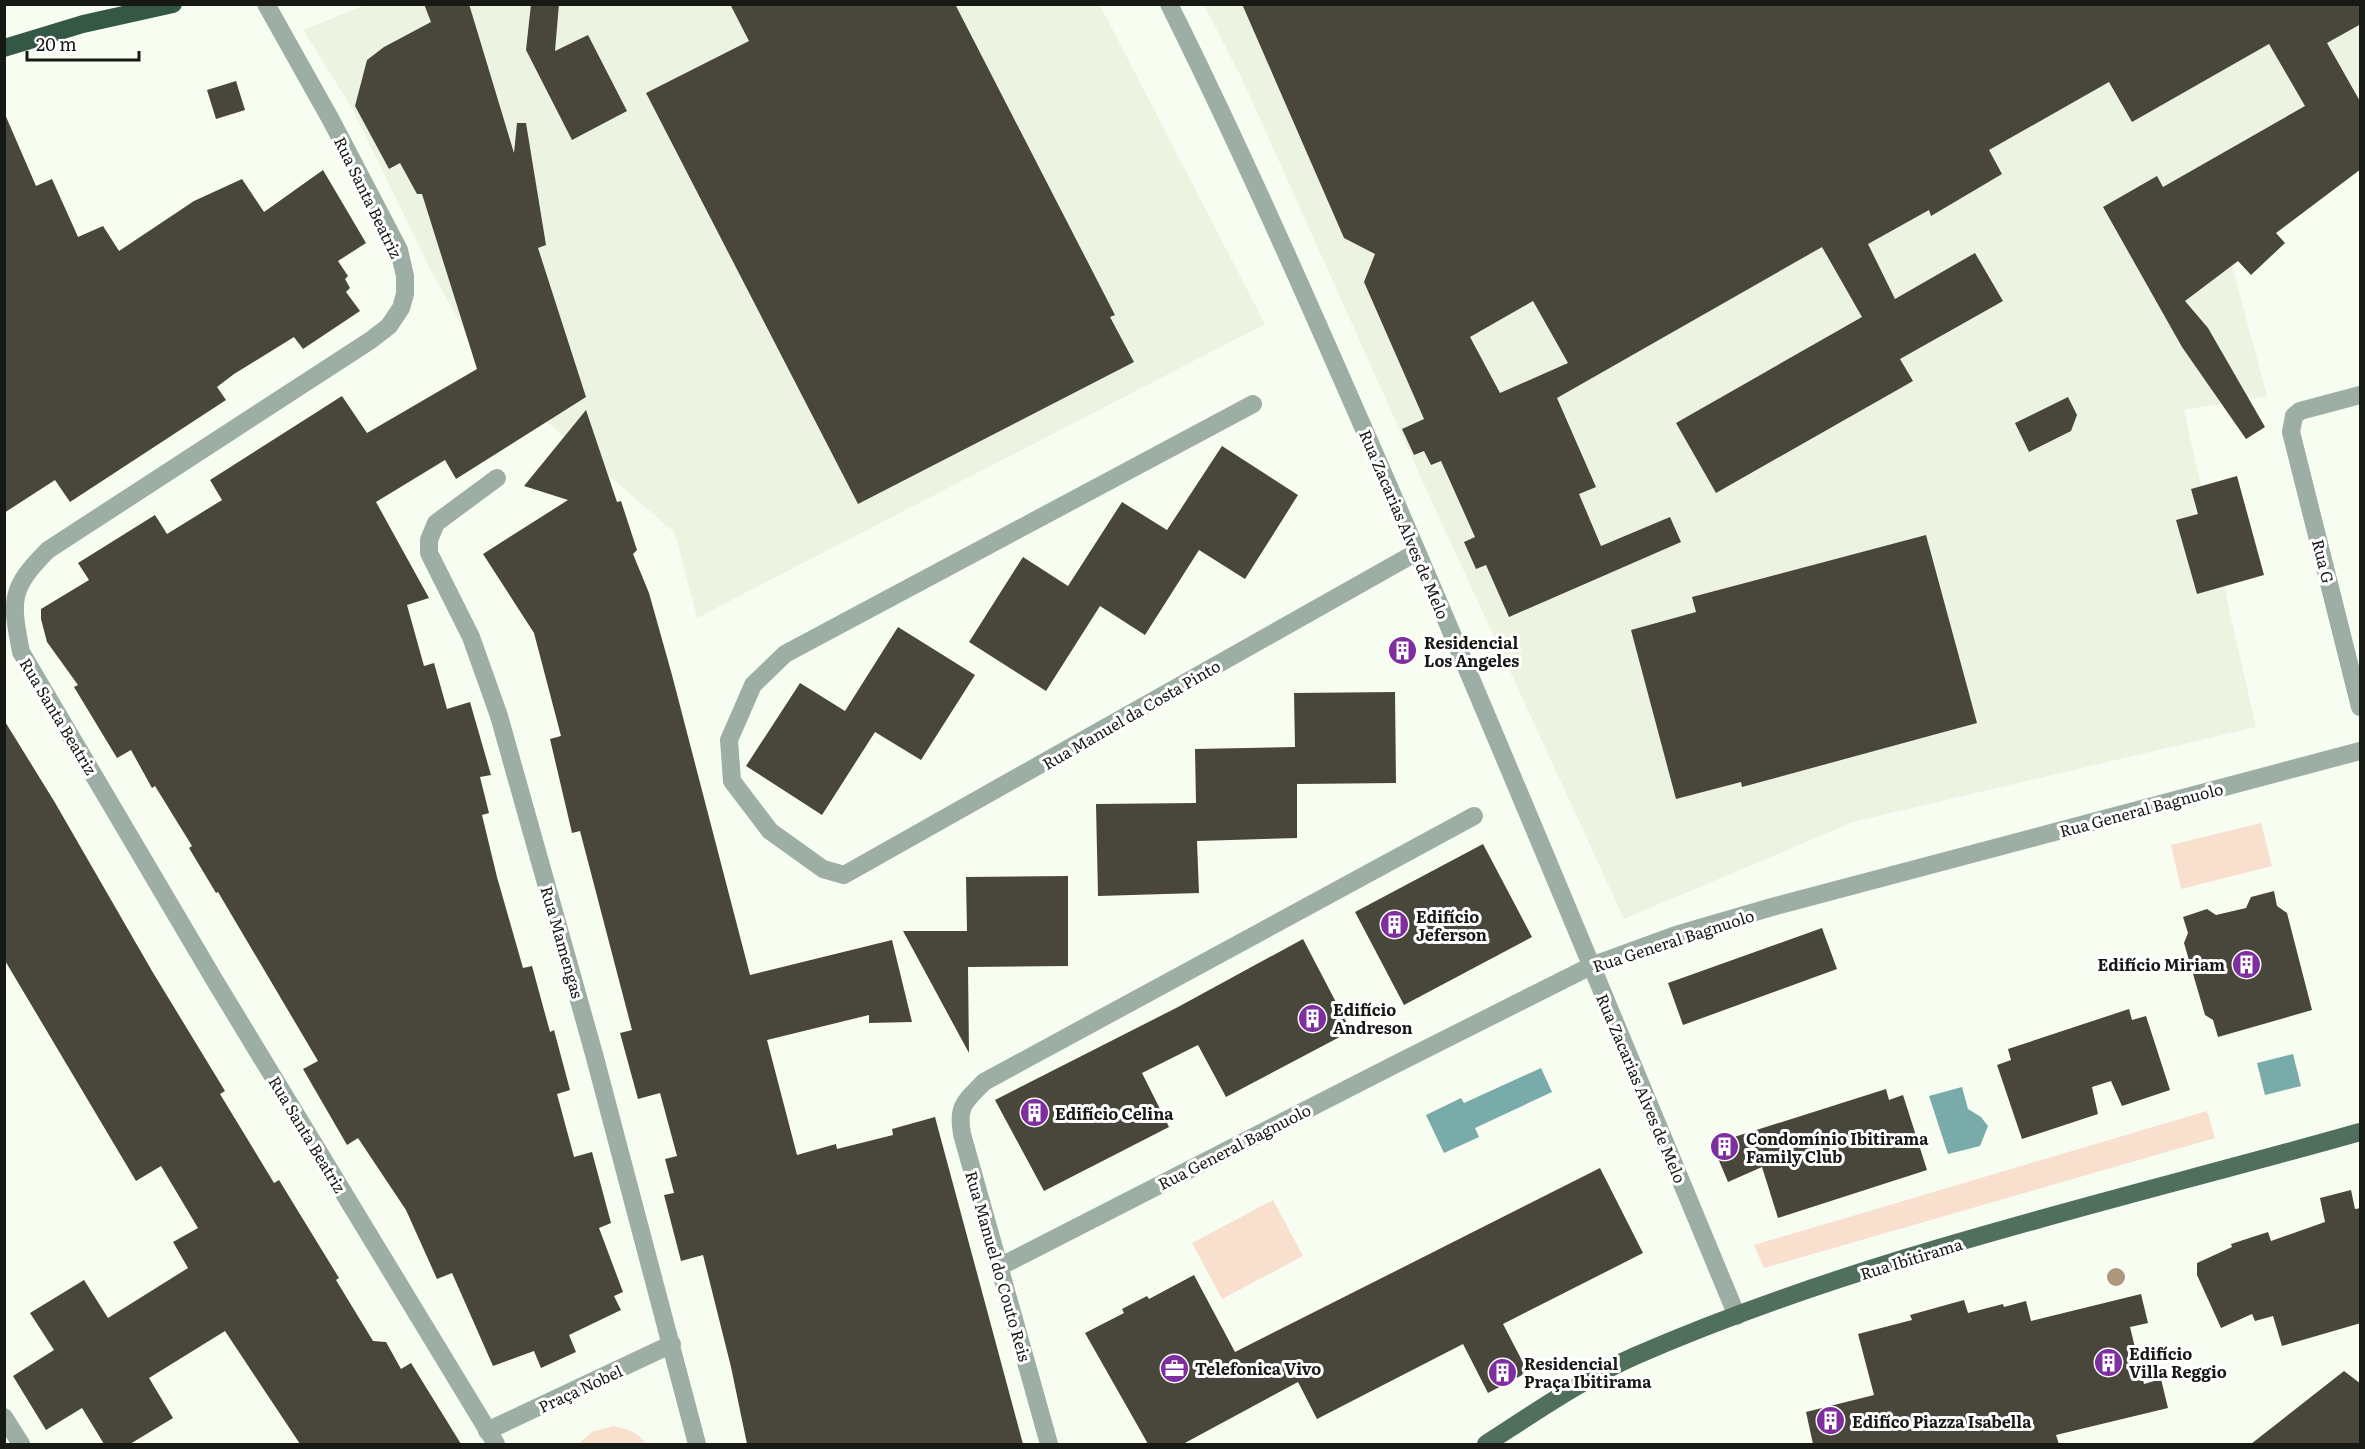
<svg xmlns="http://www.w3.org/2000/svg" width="2365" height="1449" viewBox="0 0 2365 1449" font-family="Literata,serif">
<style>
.built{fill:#ecf4e1}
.green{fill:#f8dfce}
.water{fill:#78aba9}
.building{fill:#49463c;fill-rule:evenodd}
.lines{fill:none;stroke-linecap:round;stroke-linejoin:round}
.minor{stroke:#9dafa4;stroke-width:18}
.major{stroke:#506f5d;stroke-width:18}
.highway{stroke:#345845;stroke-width:18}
.tree{fill:#af977d}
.labels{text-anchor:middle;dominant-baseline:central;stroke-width:6;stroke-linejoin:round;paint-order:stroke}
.street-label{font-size:16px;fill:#171915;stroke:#fff}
.poi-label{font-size:16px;font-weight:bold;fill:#171915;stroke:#fff;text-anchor:start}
</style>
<rect width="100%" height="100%" fill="#f8fdf2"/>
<path class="built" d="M 368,4 L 1100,5 L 1265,324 L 697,618 L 675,533 L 486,369 L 430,269 L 353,110 L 303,30 Z
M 1204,5 L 2360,5 L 2360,150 L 2222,228 L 2267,396 L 2184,410 L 2256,727 L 1853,822 L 1624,919 L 1431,500 L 1243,81 Z"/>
<path class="green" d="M 2261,823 L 2272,866 L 2181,889 L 2171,845 Z
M 2207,1111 L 2215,1138 L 1764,1268 L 1754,1245 Z
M 1273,1200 L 1303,1256 L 1222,1299 L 1192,1243 Z
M 613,1426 C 626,1429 640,1432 645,1444 L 578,1444 L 592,1432 Z"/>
<path class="water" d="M 2293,1054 L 2301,1086 L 2265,1095 L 2257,1063 Z
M 1541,1068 L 1552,1092 L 1475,1128 L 1479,1137 L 1444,1153 L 1426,1115 L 1461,1098 L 1464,1103 Z
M 1962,1087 L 1968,1109 L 1981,1117 L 1988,1126 L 1980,1146 L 1948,1154 L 1929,1096 Z"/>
<path class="building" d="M 424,4 L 469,4 L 514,153 L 517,123 L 526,123 L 546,245 L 538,248 L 586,397 L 456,479 L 445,460 L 376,502 L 429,598 L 407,605 L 424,666 L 434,663 L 447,709 L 470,702 L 491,775 L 480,777 L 489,813 L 482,815 L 497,877 L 523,968 L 532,966 L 550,1032 L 554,1030 L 570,1090 L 557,1094 L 574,1157 L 592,1152 L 611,1223 L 599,1228 L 623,1292 L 614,1296 L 621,1310 L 569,1335 L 576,1352 L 541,1368 L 534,1351 L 493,1366 L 452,1273 L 437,1279 L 406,1210 L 358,1138 L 347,1145 L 303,1069 L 318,1061 L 218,892 L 216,893 L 189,848 L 192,846 L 155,786 L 152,788 L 131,750 L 117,758 L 74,687 L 78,685 L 47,642 L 41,619 L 41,609 L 89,580 L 78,563 L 155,515 L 167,534 L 222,500 L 210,480 L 342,396 L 367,433 L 477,369 L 422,194 L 417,194 L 400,163 L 389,169 L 355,106 L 367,60 L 384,47 L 431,22 Z
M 531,4 L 559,4 L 555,51 L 588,35 L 627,111 L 572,140 L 526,50 Z
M 730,4 L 955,4 L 1115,315 L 1110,317 L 1134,362 L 858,504 L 646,93 L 749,41 Z
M 1242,4 L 2361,4 L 2361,24 L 2327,43 L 2361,103 L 2361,169 L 2276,233 L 2285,243 L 2251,275 L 2238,261 L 2185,301 L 2208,328 L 2265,427 L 2246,439 L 2182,347 L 2103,207 L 2157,176 L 2163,187 L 2305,106 L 2269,44 L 2132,122 L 2109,82 L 1989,150 L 2002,174 L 1931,216 L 1929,210 L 1868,244 L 1895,299 L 1975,253 L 2003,301 L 1900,359 L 1913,381 L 1716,493 L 1676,423 L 1862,317 L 1822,247 L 1557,398 L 1596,487 L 1579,494 L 1601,546 L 1670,517 L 1681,542 L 1509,617 L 1486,565 L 1476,569 L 1464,542 L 1475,537 L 1441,461 L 1431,465 L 1424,451 L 1414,455 L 1402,429 L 1424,419 L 1364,282 L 1375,254 L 1344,238 ZM 1533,301 L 1568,363 L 1500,393 L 1470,337 Z
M 236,81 L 245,110 L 216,119 L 207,90 Z
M 4,112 L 36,186 L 52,179 L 78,237 L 103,226 L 119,251 L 194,201 L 242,179 L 264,212 L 323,170 L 366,243 L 338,261 L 348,276 L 345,279 L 350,288 L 346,292 L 360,311 L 303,349 L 294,337 L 234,374 L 217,387 L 226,400 L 70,502 L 55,480 L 4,513 Z
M 2068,397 L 2077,415 L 2071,431 L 2029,452 L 2015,423 Z
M 586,410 L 617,502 L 621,501 L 637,550 L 633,554 L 649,593 L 672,675 L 750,975 L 892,940 L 912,1022 L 869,1023 L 869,1015 L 767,1040 L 797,1155 L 836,1144 L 837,1149 L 893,1135 L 892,1129 L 935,1117 L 1023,1444 L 747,1444 L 731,1367 L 703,1255 L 681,1261 L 664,1195 L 674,1193 L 665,1159 L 677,1156 L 660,1093 L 638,1099 L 620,1033 L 632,1030 L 580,831 L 572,833 L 550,739 L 561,736 L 534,633 L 483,554 L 568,500 L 524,486 Z
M 1222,446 L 1298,495 L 1245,579 L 1199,550 L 1145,635 L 1100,606 L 1046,691 L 969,642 L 1023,557 L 1068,586 L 1122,502 L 1167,530 Z
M 2237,476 L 2264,575 L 2197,594 L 2176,520 L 2198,514 L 2191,489 Z
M 1926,535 L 1977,723 L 1742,787 L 1741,782 L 1676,799 L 1631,630 L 1696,612 L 1692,597 Z
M 898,627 L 975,675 L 921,760 L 875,732 L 822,815 L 746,766 L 800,683 L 845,711 Z
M 1395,692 L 1396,783 L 1297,784 L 1297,838 L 1197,841 L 1199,893 L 1098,896 L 1096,804 L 1196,803 L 1195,749 L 1295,747 L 1294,693 Z
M 4,720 L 54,801 L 152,971 L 225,1091 L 220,1094 L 274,1183 L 279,1180 L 339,1278 L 336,1280 L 373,1341 L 386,1342 L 401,1369 L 411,1363 L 461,1444 L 300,1444 L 225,1331 L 149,1378 L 173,1418 L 130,1444 L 104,1444 L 82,1408 L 46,1430 L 13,1376 L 54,1350 L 30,1313 L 84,1280 L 108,1318 L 188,1268 L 173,1242 L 198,1228 L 161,1166 L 136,1181 L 4,959 Z
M 1483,844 L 1532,937 L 1404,1005 L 1355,912 Z
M 1068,876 L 1068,966 L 968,967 L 969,1053 L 903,931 L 967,931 L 966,877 Z
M 2274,891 L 2277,906 L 2287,913 L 2312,1010 L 2218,1037 L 2213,1020 L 2205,1015 L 2184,943 L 2188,933 L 2183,917 L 2207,909 L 2216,915 L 2246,908 L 2251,897 Z
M 1822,928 L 1837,969 L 1683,1025 L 1668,983 Z
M 1303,939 L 1351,1031 L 1226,1097 L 1198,1045 L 1142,1073 L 1169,1127 L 1044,1191 L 995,1100 L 1178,1007 Z
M 2129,1009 L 2132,1020 L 2146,1016 L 2170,1090 L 2122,1106 L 2111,1081 L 2092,1087 L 2098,1114 L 2022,1139 L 1997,1065 L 2011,1060 L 2008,1049 Z
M 1886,1089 L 1889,1100 L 1903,1095 L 1927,1170 L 1778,1218 L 1762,1167 L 1728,1182 L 1712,1144 Z
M 1600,1168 L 1643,1253 L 1503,1324 L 1528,1372 L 1488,1393 L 1463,1344 L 1317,1419 L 1298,1382 L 1183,1444 L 1148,1444 L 1085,1333 L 1124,1313 L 1122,1309 L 1147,1296 L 1149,1299 L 1194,1275 L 1235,1352 Z
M 2351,1190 L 2355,1209 L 2361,1208 L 2361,1323 L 2282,1346 L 2273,1316 L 2255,1321 L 2252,1314 L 2221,1328 L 2197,1275 L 2197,1263 L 2232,1247 L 2231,1244 L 2268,1232 L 2271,1241 L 2325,1222 L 2320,1198 Z
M 2141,1294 L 2148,1323 L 2130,1327 L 2144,1384 L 2161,1379 L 2168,1408 L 2056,1435 L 2059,1444 L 1813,1444 L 1806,1412 L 1874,1395 L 1858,1334 L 1912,1320 L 1910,1315 L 1964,1300 L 1968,1313 L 2003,1304 L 2004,1307 L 2026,1301 L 2031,1321 Z
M 2344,1371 L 2361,1384 L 2361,1444 L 2251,1444 Z"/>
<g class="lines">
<path class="minor" d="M 266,4 L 331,120 L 399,250 L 405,276 L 405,294 L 401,308 L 389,326 L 371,340 L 48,550 C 9,589 11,600 21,652 L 215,981 L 496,1444
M 1169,4 C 1246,159 1315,317 1384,475 C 1505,754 1620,1035 1737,1316
M 2360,395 L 2300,411 L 2294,416 L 2291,432 L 2360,707
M 1253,404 L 785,654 L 753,685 L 729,740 L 732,781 L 770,831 L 823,869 L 844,875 L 1417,552
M 497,478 L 436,523 L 429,540 L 429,553 L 471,637 L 499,716 L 594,1054 L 697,1444
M 999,1267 L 1396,1064 L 1591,966 L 1676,935 L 1772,907 L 2360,751
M 4,1417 L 21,1444
M 487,1431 L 672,1344
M 1049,1444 L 962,1134 C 957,1105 965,1102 984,1082 L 1474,816"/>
<path class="major" d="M 1486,1444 C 1534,1413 1583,1379 1635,1356 C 1864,1256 2120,1200 2360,1132"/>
<path class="highway" d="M 4,48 L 83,24 L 173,4"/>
</g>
<circle class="tree" cx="2116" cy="1277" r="9"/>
<defs>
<symbol id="building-disc" viewBox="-11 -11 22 22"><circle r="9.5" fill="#7e2e9e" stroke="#fff"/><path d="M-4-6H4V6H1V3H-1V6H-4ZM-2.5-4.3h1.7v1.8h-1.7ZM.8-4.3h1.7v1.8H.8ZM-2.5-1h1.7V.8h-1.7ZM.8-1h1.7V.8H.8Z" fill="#fff"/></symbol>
<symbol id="office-disc" viewBox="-11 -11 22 22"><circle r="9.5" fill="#7e2e9e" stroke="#fff"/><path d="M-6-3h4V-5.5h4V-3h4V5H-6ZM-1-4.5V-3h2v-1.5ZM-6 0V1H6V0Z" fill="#fff"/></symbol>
</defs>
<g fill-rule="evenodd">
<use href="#building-disc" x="1386" y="634" width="33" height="33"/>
<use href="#building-disc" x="1378" y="908" width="33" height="33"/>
<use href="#building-disc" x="2230" y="948" width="33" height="33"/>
<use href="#building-disc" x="1296" y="1002" width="33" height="33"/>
<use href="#building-disc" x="1018" y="1096" width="33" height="33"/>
<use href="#building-disc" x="1708" y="1130" width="33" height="33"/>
<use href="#building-disc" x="2092" y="1346" width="33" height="33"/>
<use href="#office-disc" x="1158" y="1352" width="33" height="33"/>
<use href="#building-disc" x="1486" y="1356" width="33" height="33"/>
<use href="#building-disc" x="1814" y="1404" width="33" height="33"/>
</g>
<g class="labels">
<g class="street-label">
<text transform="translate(369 197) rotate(64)">Rua Santa Beatriz</text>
<text transform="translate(1405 524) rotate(67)">Rua Zacarias Alves de Melo</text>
<text transform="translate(2324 561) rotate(76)">Rua G</text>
<text transform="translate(1131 714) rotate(-30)">Rua Manuel da Costa Pinto</text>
<text transform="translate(59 716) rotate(59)">Rua Santa Beatriz</text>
<text transform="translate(2141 809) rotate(-15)">Rua General Bagnuolo</text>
<text transform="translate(1673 940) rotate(-18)">Rua General Bagnuolo</text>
<text transform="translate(563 942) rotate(74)">Rua Mamengas</text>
<text transform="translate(1642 1088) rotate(67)">Rua Zacarias Alves de Melo</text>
<text transform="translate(308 1134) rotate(59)">Rua Santa Beatriz</text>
<text transform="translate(1234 1146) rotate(-27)">Rua General Bagnuolo</text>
<text transform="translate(1911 1258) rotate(-17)">Rua Ibitirama</text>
<text transform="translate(999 1266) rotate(74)">Rua Manuel do Couto Reis</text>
<text transform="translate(580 1388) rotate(-25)">Praça Nobel</text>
</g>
<g class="poi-label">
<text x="1424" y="642">Residencial<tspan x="1424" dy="18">Los Angeles</tspan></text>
<text x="1416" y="916">Edifício<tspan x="1416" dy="18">Jeferson</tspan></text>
<text x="2225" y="964" text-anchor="end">Edifício Miriam</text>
<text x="1333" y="1009">Edifício<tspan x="1333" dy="18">Andreson</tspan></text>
<text x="1055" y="1113">Edifício Celina</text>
<text x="1746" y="1138">Condomínio Ibitirama<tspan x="1746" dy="18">Family Club</tspan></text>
<text x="2129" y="1353">Edifício<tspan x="2129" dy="18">Villa Reggio</tspan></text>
<text x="1524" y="1363">Residencial<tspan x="1524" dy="18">Praça Ibitirama</tspan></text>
<text x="1195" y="1368">Telefonica Vivo</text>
<text x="1852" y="1421">Edifíco Piazza Isabella</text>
</g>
</g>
<rect width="2365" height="1449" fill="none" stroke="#171915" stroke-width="12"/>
<path d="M27 51v9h112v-9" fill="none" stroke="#171915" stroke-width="3"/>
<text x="36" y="51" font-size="18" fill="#171915" stroke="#ffffff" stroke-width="4.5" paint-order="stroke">20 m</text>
</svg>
